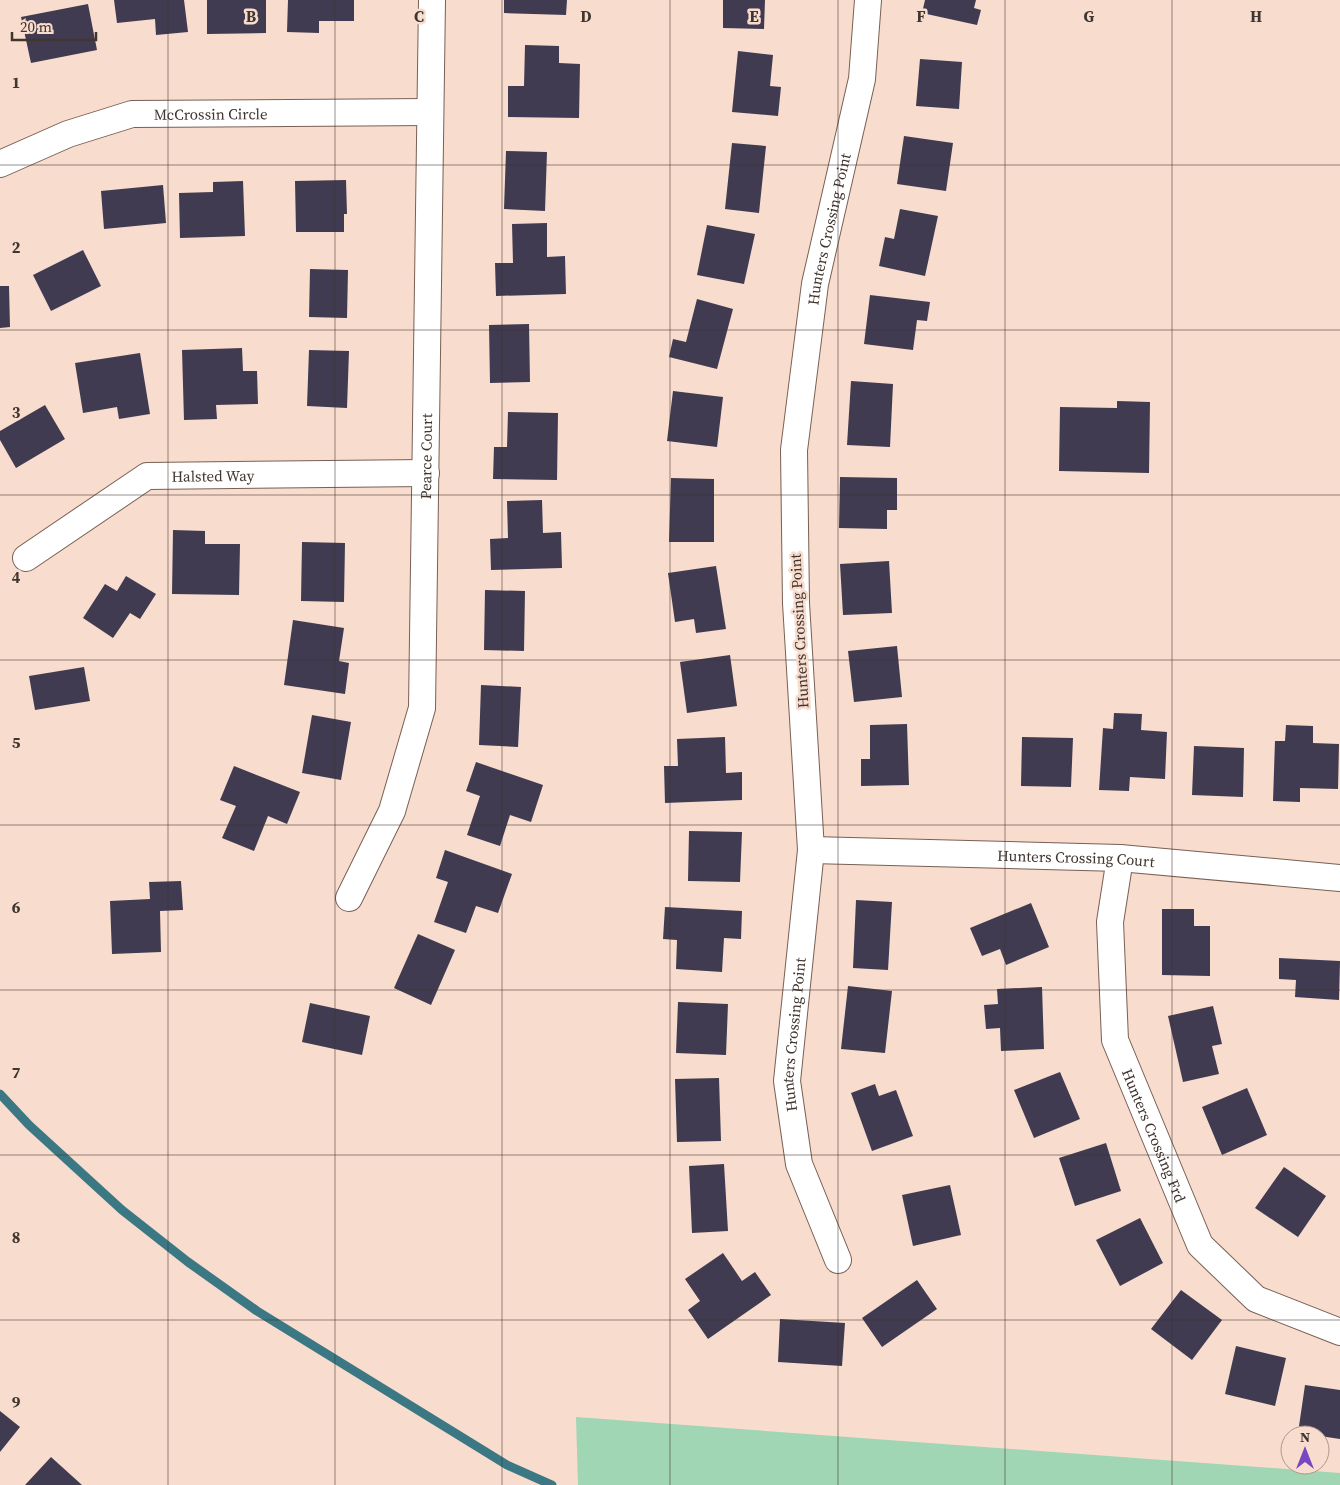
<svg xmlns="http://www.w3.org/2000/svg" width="1340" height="1485" viewBox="0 0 1340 1485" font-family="'Source Serif 4',serif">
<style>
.green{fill:#a0d6b3}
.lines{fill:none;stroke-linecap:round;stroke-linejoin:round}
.stream{stroke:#3b7884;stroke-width:9}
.building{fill:#403b50}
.street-casing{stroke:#786054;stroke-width:28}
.street{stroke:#fff;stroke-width:26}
.grid{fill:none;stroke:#40352f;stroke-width:1;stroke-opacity:0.55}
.labels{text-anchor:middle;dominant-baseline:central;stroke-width:5;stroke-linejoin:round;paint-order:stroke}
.street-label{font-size:15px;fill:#40352f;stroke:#f8dcce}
.grid-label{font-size:16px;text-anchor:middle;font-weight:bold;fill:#40352f;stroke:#f8dcce;stroke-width:5;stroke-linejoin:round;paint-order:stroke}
</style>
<rect width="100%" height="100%" fill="#f8dcce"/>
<path class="green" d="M 576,1417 L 1340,1473 L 1340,1485 L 578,1485 Z"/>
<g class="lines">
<path class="stream" d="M 0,1094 L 29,1125 L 122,1210 L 188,1262 L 257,1311 L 507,1465 L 552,1485"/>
</g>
<path class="building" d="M 114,0 L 184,0 L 188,32 L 156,35 L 155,19 L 117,23 Z
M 207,0 L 266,0 L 266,33 L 207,34 Z
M 288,0 L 354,0 L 354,21 L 319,21 L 319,33 L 287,32 Z
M 504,0 L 567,0 L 566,15 L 504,13 Z
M 723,0 L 765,0 L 764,29 L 723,28 Z
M 925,0 L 976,0 L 974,8 L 981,10 L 977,25 L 922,13 Z
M 88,4 L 97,50 L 31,63 L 21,17 Z
M 525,45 L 559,46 L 559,63 L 580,64 L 579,118 L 508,117 L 508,86 L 524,86 Z
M 738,51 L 773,55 L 770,86 L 781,87 L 778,116 L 732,112 Z
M 920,59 L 962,62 L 959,109 L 916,106 Z
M 904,136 L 953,143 L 946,191 L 897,184 Z
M 732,143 L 766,146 L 759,213 L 725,209 Z
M 506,151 L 547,152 L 545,211 L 504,209 Z
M 346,180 L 347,214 L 344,214 L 344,232 L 296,232 L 295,181 Z
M 243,181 L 245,236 L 180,238 L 179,193 L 213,192 L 213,182 Z
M 163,185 L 166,223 L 104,229 L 101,191 Z
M 900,209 L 938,216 L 925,276 L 879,266 L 885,237 L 894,239 Z
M 547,223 L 547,257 L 565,256 L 566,294 L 496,296 L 495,263 L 513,263 L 512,224 Z
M 707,225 L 755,234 L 744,284 L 697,275 Z
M 83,250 L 101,286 L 51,311 L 33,275 Z
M 310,269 L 348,270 L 347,318 L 309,317 Z
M 0,286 L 9,286 L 10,327 L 0,328 Z
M 870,295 L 930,302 L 927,321 L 917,320 L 913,350 L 864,344 Z
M 697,299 L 733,309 L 717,369 L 669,357 L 673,339 L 686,342 Z
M 529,324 L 530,382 L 490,383 L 489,325 Z
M 242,348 L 243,371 L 257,371 L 258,404 L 216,405 L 217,419 L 184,420 L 182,350 Z
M 309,350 L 349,351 L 347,408 L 307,406 Z
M 140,353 L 150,414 L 119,419 L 117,407 L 83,413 L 75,363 Z
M 851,381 L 893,384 L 890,447 L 847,445 Z
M 673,391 L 723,397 L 717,447 L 667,441 Z
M 1117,401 L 1150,402 L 1149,473 L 1059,471 L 1060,407 L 1117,408 Z
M 45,405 L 65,439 L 16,468 L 0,440 L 0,431 Z
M 508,412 L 558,413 L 557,480 L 493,479 L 494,447 L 507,447 Z
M 840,477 L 897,478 L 897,510 L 887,510 L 887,529 L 839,528 Z
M 671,478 L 714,479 L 714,542 L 669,542 Z
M 542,500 L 543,533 L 561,532 L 562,568 L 491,570 L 490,539 L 508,538 L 507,501 Z
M 173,530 L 205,531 L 205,544 L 240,544 L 239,595 L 172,594 Z
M 302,542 L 345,543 L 344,602 L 301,601 Z
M 889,561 L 892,613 L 843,615 L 840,564 Z
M 716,566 L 726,629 L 696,633 L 694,619 L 675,622 L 668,573 Z
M 126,576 L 156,594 L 140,619 L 130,613 L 113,638 L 83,618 L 105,584 L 117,591 Z
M 485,590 L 525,591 L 524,651 L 484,650 Z
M 293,620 L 344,628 L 339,661 L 349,663 L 345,694 L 284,685 Z
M 897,646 L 902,697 L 854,702 L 848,651 Z
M 730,655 L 737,706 L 687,713 L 680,662 Z
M 84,667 L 90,701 L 35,710 L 29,676 Z
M 481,685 L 521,687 L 518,747 L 479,745 Z
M 1114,713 L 1142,714 L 1141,730 L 1167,732 L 1165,779 L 1130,777 L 1129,791 L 1099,790 L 1103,728 L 1113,729 Z
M 312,715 L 351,722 L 341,780 L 302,773 Z
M 907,724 L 909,785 L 861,786 L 861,759 L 870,759 L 870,725 Z
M 1286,725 L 1313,726 L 1313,743 L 1339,744 L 1338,789 L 1300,788 L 1300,802 L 1273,801 L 1275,741 L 1285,741 Z
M 725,737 L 726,773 L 742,772 L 742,800 L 665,803 L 664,766 L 678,766 L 677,739 Z
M 1022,737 L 1073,738 L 1071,787 L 1021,786 Z
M 1194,746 L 1244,748 L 1243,797 L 1192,795 Z
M 476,762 L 543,785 L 531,822 L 510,815 L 500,846 L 467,835 L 480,796 L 466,791 Z
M 234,766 L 300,792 L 287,824 L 268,816 L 254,851 L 222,838 L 236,806 L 220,800 Z
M 689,831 L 742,832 L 740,882 L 688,881 Z
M 445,850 L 512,874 L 498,913 L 476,906 L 466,933 L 434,922 L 448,882 L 436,878 Z
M 181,881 L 183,910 L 160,911 L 161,952 L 112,954 L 110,901 L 150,899 L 149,882 Z
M 856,900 L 892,902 L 888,970 L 853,968 Z
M 1031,903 L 1049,947 L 1006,965 L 1000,949 L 982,956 L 970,928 Z
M 665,907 L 742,911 L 741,939 L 724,938 L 722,972 L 676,969 L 677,940 L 663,939 Z
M 1162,909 L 1194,909 L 1194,926 L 1210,926 L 1210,976 L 1162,975 Z
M 418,934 L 455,950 L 431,1005 L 394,988 Z
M 1279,958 L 1340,961 L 1339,1000 L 1295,997 L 1296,980 L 1279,979 Z
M 848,986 L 892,991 L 885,1053 L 841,1049 Z
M 1042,987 L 1044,1049 L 1001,1051 L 1000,1028 L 986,1029 L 984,1005 L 998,1004 L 997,989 Z
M 678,1002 L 728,1004 L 726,1055 L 676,1053 Z
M 310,1003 L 370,1016 L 362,1055 L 302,1042 Z
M 1213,1006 L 1222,1044 L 1212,1046 L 1219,1074 L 1183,1082 L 1168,1016 Z
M 1060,1072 L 1080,1119 L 1034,1138 L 1014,1090 Z
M 719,1078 L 721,1141 L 677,1142 L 675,1079 Z
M 875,1084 L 879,1096 L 896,1090 L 913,1136 L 872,1151 L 851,1093 Z
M 1247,1088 L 1267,1135 L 1222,1155 L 1202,1107 Z
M 1106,1143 L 1121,1191 L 1075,1206 L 1059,1158 Z
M 724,1164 L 728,1231 L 692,1233 L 689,1166 Z
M 1284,1167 L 1326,1196 L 1298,1237 L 1255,1208 Z
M 950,1185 L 961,1235 L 913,1246 L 902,1195 Z
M 1140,1218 L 1163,1263 L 1120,1286 L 1096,1240 Z
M 723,1253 L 742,1281 L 755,1272 L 771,1295 L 708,1339 L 688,1310 L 700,1301 L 685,1279 Z
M 917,1280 L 937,1309 L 882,1347 L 862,1318 Z
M 1181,1290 L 1222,1320 L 1192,1360 L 1151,1329 Z
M 780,1319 L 845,1323 L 842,1366 L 778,1362 Z
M 1236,1346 L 1286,1358 L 1275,1406 L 1225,1394 Z
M 1305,1385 L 1340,1390 L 1340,1439 L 1320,1436 L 1320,1435 L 1298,1433 Z
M 0,1411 L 20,1427 L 0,1452 Z
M 51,1457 L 82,1485 L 25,1485 Z"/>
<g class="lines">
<defs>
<g id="street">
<path id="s1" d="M 0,164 L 68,134 L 132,114 L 430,112"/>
<path id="s2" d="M 26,558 L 147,476 L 426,473"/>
<path id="s3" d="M 811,850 L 1120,858 L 1340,878"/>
<path id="s4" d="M 1120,858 L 1110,922 L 1115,1040 L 1200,1245 L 1256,1299 L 1340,1332"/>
<path id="s5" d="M 349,898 L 392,811 L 422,708 L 432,0"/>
<path id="s6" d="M 838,1260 L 799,1164 L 787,1081 L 811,850 L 796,603 L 794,450 L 815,284 L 862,79 L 868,0"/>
</g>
</defs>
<use href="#street" class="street-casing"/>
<use href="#street" class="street"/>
</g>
<path class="grid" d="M 168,0 L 168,1485M 335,0 L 335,1485M 502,0 L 502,1485M 670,0 L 670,1485M 838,0 L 838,1485M 1005,0 L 1005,1485M 1172,0 L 1172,1485M 0,165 L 1340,165M 0,330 L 1340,330M 0,495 L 1340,495M 0,660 L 1340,660M 0,825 L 1340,825M 0,990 L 1340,990M 0,1155 L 1340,1155M 0,1320 L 1340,1320"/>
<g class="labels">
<g class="street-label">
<text stroke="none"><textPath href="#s1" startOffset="220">McCrossin Circle</textPath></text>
<text stroke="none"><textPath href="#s6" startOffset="1044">Hunters Crossing Point</textPath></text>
<text stroke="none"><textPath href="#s5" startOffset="456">Pearce Court</textPath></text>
<text stroke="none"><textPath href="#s2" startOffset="212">Halsted Way</textPath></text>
<text transform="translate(799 631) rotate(-93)">Hunters Crossing Point</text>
<text stroke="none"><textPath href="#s3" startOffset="265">Hunters Crossing Court</textPath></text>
<text stroke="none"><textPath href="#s6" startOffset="234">Hunters Crossing Point</textPath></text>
<text stroke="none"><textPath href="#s4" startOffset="286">Hunters Crossing Frd</textPath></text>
</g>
</g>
<g class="grid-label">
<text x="251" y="22">B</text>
<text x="419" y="22">C</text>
<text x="586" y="22">D</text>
<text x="754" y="22">E</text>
<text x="921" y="22">F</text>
<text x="1089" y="22">G</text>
<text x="1256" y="22">H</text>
<text x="16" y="88">1</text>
<text x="16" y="253">2</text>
<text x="16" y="418">3</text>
<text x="16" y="583">4</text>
<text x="16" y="748">5</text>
<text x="16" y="913">6</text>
<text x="16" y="1078">7</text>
<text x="16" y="1243">8</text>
<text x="16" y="1408">9</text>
</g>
<g transform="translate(1305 1450)"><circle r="24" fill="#f8dcce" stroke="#ae998e"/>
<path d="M0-4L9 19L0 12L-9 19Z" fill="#7848c0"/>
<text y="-8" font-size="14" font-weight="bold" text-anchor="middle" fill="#40352f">N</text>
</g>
<path d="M12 32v8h84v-8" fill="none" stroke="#40352f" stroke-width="2.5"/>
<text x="20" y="32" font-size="15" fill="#40352f" stroke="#f8dcce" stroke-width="4" paint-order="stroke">20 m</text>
</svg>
